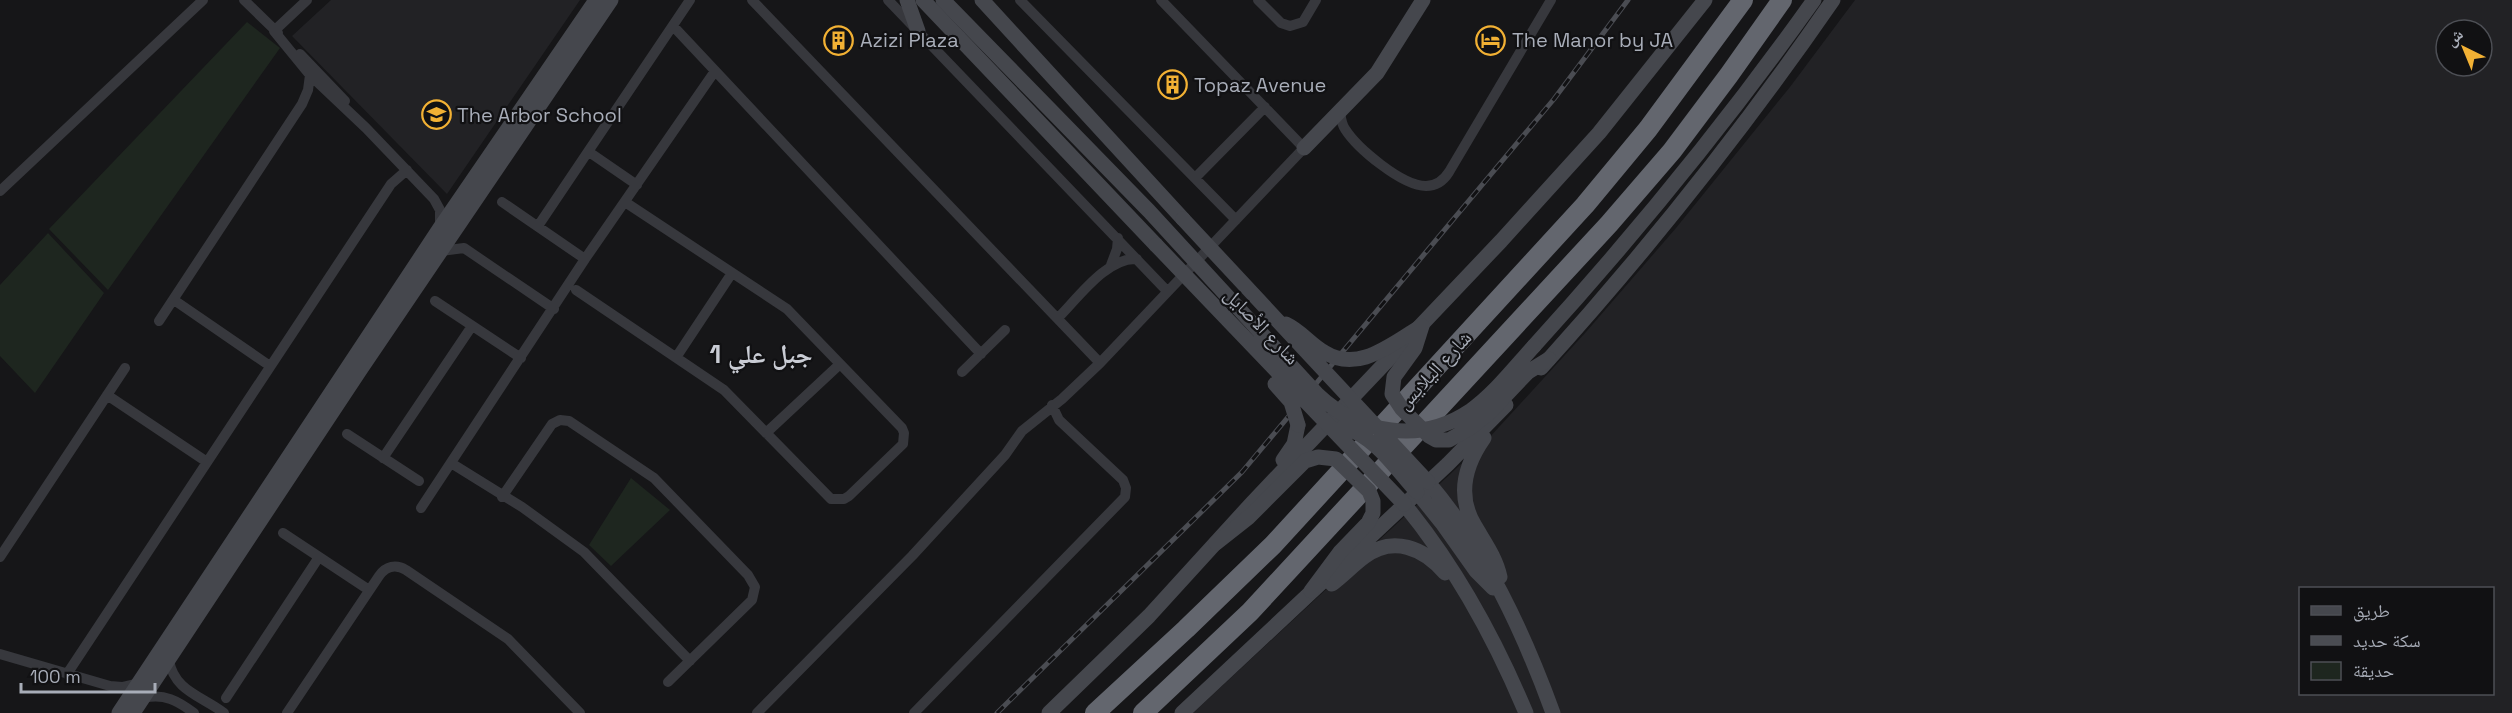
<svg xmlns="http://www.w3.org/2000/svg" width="2512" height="713" viewBox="0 0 2512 713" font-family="'Space Grotesk','Noto Naskh Arabic',sans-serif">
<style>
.built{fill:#222225;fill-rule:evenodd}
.green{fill:#1e261f}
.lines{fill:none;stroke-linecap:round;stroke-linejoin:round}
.street{stroke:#37383d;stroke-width:10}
.secondary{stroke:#45474d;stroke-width:15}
.highway{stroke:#63666e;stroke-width:20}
.rail-casing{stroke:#4a4c52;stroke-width:5}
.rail{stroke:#111113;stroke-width:3;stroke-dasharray:9;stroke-linecap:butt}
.secondary-bridge{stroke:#45474d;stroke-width:15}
.labels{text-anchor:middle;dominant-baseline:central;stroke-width:4.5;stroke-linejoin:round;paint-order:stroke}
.poi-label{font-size:20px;fill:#a8adb8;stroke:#111113;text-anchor:start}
.street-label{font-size:20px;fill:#a8adb8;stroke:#111113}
.district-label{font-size:26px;font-weight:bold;fill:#c9ccd4;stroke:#111113}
</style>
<rect width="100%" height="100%" fill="#161618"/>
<path class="built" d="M 331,0 L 580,0 L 447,194 L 292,36 Z
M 1855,0 L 2512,0 L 2512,713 L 1193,713 L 1488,439 L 1586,332 L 1676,228 L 1790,87 ZM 2446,30 L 2482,30 L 2482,66 L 2446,66 ZM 2300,588 L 2492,588 L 2492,694 L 2300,694 Z"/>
<path class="green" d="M 247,22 L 280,48 L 108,290 L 49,229 Z
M 48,233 L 104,293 L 35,393 L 0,356 L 0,285 Z
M 631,478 L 670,510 L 611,566 L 589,545 Z"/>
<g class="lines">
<path class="street" d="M 244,0 L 278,33
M 752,0 L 1100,363
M 888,0 L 1167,291
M 1020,0 L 1236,220
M 1258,0 L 1281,23 L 1290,26 L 1303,22 L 1316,0
M 674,27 L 981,354
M 274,31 L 310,75 L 366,128 L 434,199 L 440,210 L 440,228
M 274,31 L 307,0
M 300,54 L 345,101
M 1340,111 C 1341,117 1341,123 1345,129 C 1357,148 1402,186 1426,186 C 1436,186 1444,180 1449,172 L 1551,0
M 589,152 L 637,185
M 1196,177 L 1265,107
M 0,191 L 203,0
M 502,202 L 585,259
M 538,226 L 690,0
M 441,251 L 464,248 L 554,309
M 1111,265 L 1117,249 L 1118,238
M 576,290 L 724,390 L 831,499 L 844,499 L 849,496 L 903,444 L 904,433 L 902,428 L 787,309 L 625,202
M 174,300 L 270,366
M 435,301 L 521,358
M 1058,318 C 1078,298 1107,257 1137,259
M 159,321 L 302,104 L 308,90 L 310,75
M 677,356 L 732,273
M 962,372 L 1005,330
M 107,395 L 207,462
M 766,433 L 840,364
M 347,434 L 419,481
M 383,458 L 472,326
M 451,463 L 522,507 L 584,552 L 690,661
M 502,497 L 552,424 L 560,420 L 569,421 L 654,478 L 748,575 L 755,587 L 752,600 L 668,682
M 421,508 L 585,259 L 715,71
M 283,533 L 369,590
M 0,557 L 125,368
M 0,654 L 110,686 L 122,687 L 139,683
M 169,660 C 174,691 202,696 224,713
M 67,674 L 391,184 L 407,170
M 144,698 C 164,693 178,701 194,713
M 226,698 L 319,557
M 287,713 L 379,576 C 386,566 396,564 406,570 L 508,639 L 580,713
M 757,713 L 912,556 L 1005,455 L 1022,431 L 1062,399 L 1100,363 L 1304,148 L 1161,0
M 914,713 L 1125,497 L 1126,488 L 1123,480 L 1059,420 L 1052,405"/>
<path class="secondary" d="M 907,0 L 918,31
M 923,0 L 1156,245
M 982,0 L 1183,219
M 1304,148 L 1377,73 L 1423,0
M 1534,346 C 1634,236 1728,121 1814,0
M 1541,368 C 1646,252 1744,129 1833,0
M 1484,438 C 1465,465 1456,495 1475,526 C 1485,543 1496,558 1500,577
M 1283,460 L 1294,444 L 1298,425
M 1428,482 C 1485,549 1523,631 1553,713
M 1417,492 L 1442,523 L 1476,571 L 1493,588
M 1404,504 C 1455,566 1495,639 1526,713
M 1332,584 C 1343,576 1353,565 1364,557 C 1393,535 1424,548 1445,573
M 119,713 L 440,228 L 596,0
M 133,713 L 360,370 L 611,0
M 1049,713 L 1149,616 L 1252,503 L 1501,241 L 1599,133 L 1705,0
M 1182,713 L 1448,464 L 1506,405"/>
<path class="highway" d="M 1095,713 L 1186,629 L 1273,545 L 1585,205 L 1648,129 L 1743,0
M 1143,713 L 1250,612 L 1609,224 L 1672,151 L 1729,75 L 1782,0"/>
<defs>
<path id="rail" d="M 997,713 L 1242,472 L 1554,99 L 1628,0"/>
</defs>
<use href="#rail" class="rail-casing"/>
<use href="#rail" class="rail"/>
<path class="secondary-bridge" d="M 943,0 L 1149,211 L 1318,395 C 1359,434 1421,444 1470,411 C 1494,394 1514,368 1534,346
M 1183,219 L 1428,482
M 1156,245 L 1404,504
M 1286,324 C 1301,331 1310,344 1324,352 C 1359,374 1392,343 1422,326
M 1422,326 L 1415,348 L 1394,377 L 1392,394 L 1402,409 L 1429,436 L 1436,440 L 1449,440 L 1470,428 L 1489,413 L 1528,372 L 1549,359
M 1275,384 L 1291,402 L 1298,425
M 1343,427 C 1375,436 1395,468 1417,492
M 1216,543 L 1249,517 L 1305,461 L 1318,457 L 1336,459 L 1369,491 L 1373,501 L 1373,513 L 1368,523 L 1340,552 L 1311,591"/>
</g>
<defs>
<symbol id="building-ring" viewBox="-11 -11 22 22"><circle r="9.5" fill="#111113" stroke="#f2b134" stroke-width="1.5"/><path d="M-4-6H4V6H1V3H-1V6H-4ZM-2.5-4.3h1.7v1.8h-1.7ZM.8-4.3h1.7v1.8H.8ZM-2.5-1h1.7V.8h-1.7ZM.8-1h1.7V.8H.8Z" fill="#f2b134"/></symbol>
<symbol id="hotel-ring" viewBox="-11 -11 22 22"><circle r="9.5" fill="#111113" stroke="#f2b134" stroke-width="1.5"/><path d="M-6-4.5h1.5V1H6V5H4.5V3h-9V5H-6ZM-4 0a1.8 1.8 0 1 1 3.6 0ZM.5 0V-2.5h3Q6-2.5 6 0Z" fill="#f2b134"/></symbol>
<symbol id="school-ring" viewBox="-11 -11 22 22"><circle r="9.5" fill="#111113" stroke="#f2b134" stroke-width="1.5"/><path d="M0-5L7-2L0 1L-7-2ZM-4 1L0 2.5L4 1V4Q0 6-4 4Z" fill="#f2b134"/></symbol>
</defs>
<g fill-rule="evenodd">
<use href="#building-ring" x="822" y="24" width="33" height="33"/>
<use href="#hotel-ring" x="1474" y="24" width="33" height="33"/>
<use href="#building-ring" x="1156" y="68" width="33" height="33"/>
<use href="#school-ring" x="420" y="98" width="33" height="33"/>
</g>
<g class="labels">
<g class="poi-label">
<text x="860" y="40">Azizi Plaza</text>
<text x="1512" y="40">The Manor by JA</text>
<text x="1194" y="85">Topaz Avenue</text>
<text x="457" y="115">The Arbor School</text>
</g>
<g class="street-label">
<text transform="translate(1262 326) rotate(46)">شارع الأصايل</text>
<text transform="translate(1434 370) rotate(-47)">شارع اليلايس</text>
</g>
<g class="district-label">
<text x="761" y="354">جبل علي 1</text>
</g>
</g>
<rect x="2299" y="587" width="195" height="108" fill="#111113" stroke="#4d4f55" stroke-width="1.5"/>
<rect x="2311" y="606" width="30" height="9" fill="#45474d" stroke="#4d4f55" stroke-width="1.5"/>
<text x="2353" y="617" font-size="18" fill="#a8adb8">طريق</text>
<rect x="2311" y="636" width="30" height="9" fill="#4a4c52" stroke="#4d4f55" stroke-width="1.5"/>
<text x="2353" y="647" font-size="18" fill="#a8adb8">سكة حديد</text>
<rect x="2311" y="662" width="30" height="18" fill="#1e261f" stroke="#4d4f55" stroke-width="1.5"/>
<text x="2353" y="677" font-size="18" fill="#a8adb8">حديقة</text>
<g transform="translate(2464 48) rotate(317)"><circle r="28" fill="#111113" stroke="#4d4f55" stroke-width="1.5"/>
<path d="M0-4.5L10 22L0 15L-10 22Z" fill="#f2b134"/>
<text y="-9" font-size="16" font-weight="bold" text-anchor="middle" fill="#a8adb8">ش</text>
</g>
<path d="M21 683v9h134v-9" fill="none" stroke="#a8adb8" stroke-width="3"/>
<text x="30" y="683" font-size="18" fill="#a8adb8" stroke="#111113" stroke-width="4.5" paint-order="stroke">100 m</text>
</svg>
